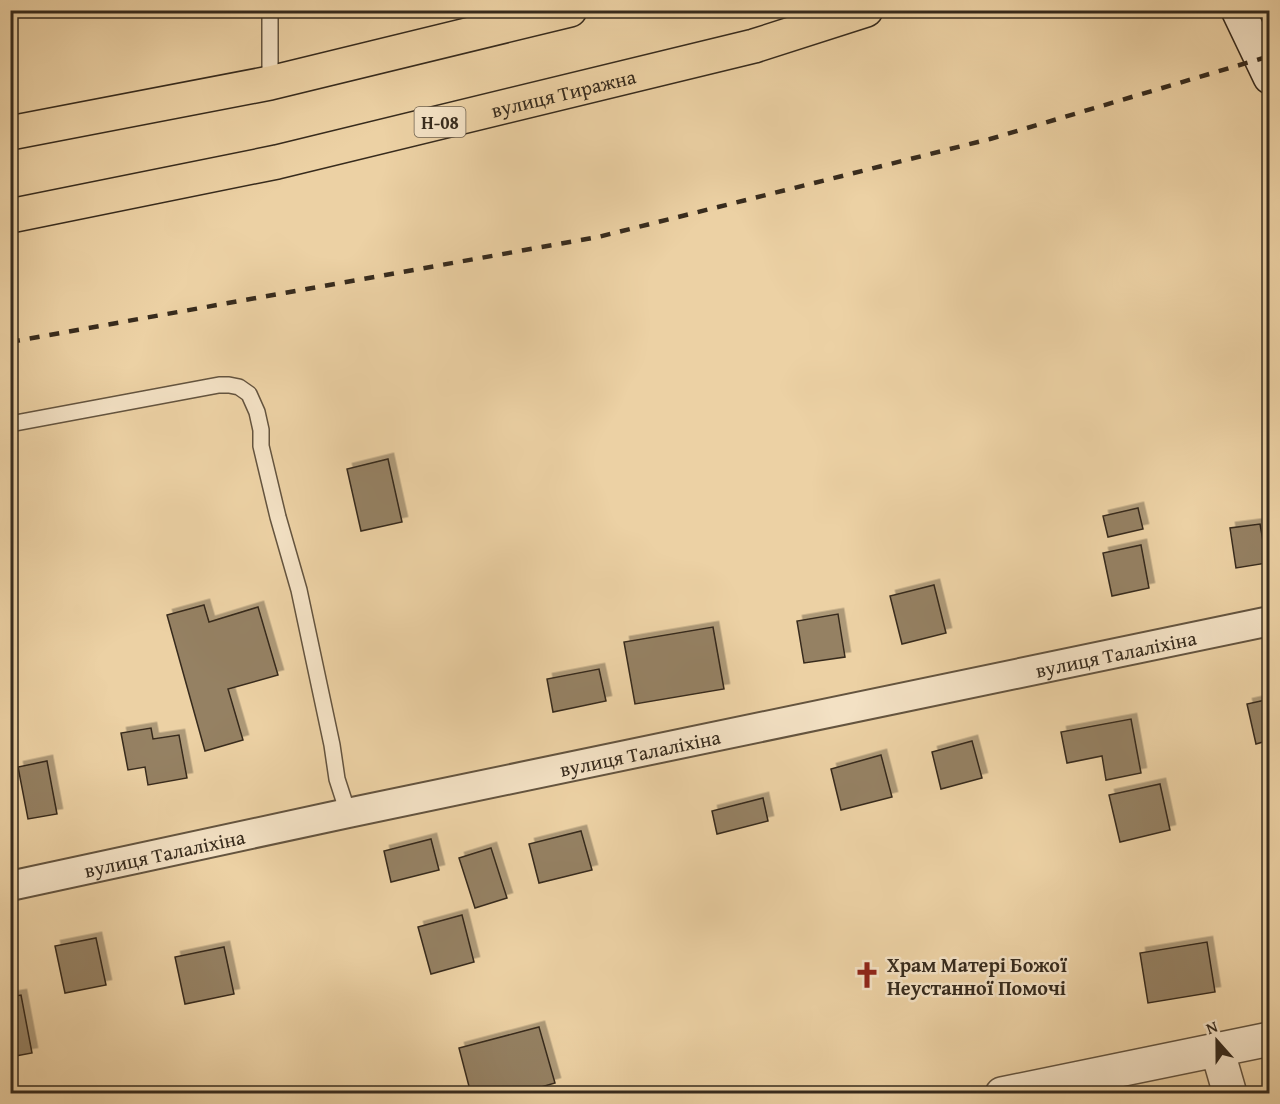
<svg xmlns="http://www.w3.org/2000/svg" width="1280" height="1104" viewBox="0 0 1280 1104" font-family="'Gentium Book Plus',serif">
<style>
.building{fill:#958163;stroke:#372b1d;stroke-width:1.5;filter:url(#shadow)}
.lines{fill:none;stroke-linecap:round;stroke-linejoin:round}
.service-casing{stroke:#64543f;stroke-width:18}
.minor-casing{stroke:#64543f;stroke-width:32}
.tertiary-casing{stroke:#64543f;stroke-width:36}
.secondary-casing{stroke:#372b1d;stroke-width:36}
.primary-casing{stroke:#372b1d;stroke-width:36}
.service{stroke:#f3e1c4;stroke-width:15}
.minor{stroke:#f3e1c4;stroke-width:28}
.tertiary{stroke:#f3e1c4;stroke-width:33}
.secondary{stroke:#f3e1c4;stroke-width:33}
.primary{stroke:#ecd1a4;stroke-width:33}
.rail{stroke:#372b1d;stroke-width:4.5;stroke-dasharray:10 10;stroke-linecap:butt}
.labels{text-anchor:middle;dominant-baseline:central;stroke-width:5;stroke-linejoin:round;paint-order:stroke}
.shield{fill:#f3e1c4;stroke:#6f624f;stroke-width:1.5}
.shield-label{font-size:18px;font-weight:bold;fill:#372b1d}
.street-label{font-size:20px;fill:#372b1d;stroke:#f3e1c4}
.poi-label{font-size:20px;font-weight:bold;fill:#372b1d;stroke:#f3e1c4;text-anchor:start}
</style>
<defs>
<filter id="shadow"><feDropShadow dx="5.5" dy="-5.5" stdDeviation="0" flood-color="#0004"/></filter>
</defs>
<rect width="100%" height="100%" fill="#ecd1a4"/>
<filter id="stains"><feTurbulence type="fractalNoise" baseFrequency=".00333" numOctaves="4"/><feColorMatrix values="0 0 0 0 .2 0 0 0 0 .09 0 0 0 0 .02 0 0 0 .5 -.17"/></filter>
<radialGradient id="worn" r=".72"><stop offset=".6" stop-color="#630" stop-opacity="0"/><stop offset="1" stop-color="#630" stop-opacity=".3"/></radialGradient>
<path class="building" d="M 388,459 L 402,522 L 361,531 L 347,469 Z
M 1138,508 L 1143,529 L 1108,537 L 1103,516 Z
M 1260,524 L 1267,563 L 1236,568 L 1230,528 Z
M 1141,545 L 1149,588 L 1112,596 L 1103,553 Z
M 934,585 L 946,633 L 902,644 L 890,596 Z
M 204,605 L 209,622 L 258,607 L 278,675 L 228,689 L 243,740 L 205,751 L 167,615 Z
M 838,614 L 845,657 L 804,663 L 797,621 Z
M 713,627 L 724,689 L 635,704 L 624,642 Z
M 599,669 L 606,701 L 553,712 L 547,679 Z
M 1270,699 L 1270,740 L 1256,744 L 1247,704 Z
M 1131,719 L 1141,773 L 1106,780 L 1102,756 L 1067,763 L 1061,732 Z
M 151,728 L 153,739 L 179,735 L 187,778 L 148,785 L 145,767 L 128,770 L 121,733 Z
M 972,741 L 982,778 L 941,789 L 932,752 Z
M 881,755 L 892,797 L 841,810 L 831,769 Z
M 47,761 L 57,814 L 28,819 L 18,767 Z
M 1160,784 L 1170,830 L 1120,842 L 1109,795 Z
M 763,798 L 768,821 L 717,834 L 712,811 Z
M 581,831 L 592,870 L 539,883 L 529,844 Z
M 431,839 L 439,870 L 391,882 L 384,851 Z
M 491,848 L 507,898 L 475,908 L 459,858 Z
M 462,915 L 474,962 L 431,974 L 418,927 Z
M 96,938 L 106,985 L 65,993 L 55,946 Z
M 1207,942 L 1215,992 L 1148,1003 L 1140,953 Z
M 224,947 L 234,994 L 185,1004 L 175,957 Z
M 21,995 L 32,1053 L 10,1057 L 10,997 Z
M 539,1027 L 555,1083 L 517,1094 L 471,1094 L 459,1048 Z"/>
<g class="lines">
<defs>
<path id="service" d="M 270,10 L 270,83
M 10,424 L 219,385 L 229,385 L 239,387 L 249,394 L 257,412 L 261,430 L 261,446 L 278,517 L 299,590 L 332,745 L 337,779 L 348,813"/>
<g id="minor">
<path id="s1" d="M 10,886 L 348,813 L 1270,621"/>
</g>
<path id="tertiary" d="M 1217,1049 L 1230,1094
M 1002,1094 L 1270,1039"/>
<path id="secondary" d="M 1238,10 L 1270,77"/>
<g id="primary">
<path d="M 10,133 L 270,83 L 570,10"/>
<path id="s2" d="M 10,216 L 277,162 L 754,46 L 866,10"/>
</g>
</defs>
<use href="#service" class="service-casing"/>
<use href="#minor" class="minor-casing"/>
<use href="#tertiary" class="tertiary-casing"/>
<use href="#secondary" class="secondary-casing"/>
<use href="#primary" class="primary-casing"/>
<use href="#service" class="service"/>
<use href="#minor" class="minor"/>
<use href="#tertiary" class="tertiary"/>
<use href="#secondary" class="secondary"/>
<use href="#primary" class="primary"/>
<path class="rail" d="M 10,342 L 598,237 L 990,139 L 1270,56"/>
</g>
<defs>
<symbol id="church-bare" viewBox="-9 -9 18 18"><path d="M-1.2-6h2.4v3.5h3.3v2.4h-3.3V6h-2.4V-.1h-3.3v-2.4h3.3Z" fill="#8f2418" stroke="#f3e1c4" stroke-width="2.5" paint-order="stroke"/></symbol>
</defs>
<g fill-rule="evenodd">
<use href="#church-bare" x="848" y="956" width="38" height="38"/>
</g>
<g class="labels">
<rect class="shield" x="414.5" y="107" width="51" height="30" rx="4.5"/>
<g class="shield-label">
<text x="440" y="122">Н-08</text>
</g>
<g class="street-label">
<text stroke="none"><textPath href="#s2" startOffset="567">вулиця Тиражна</textPath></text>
<text stroke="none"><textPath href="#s1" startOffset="1130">вулиця Талаліхіна</textPath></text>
<text stroke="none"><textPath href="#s1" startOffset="644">вулиця Талаліхіна</textPath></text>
<text stroke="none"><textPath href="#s1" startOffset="158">вулиця Талаліхіна</textPath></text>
</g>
<g class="poi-label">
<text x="887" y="964">Храм Матері Божої<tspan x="887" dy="23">Неустанної Помочі</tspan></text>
</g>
</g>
<rect width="1280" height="1104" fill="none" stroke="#ecd1a4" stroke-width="36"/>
<rect x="12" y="12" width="1256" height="1080" fill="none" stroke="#372b1d" stroke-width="3"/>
<rect x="18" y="18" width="1244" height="1068" fill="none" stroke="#372b1d" stroke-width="1.5"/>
<g transform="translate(1217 1041) rotate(339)" stroke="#f3e1c4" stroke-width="4.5" paint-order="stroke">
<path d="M0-4.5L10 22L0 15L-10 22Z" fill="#372b1d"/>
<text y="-9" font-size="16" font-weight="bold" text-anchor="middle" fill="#372b1d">N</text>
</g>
<rect width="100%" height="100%" filter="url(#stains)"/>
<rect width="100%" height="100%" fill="url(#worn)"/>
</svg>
